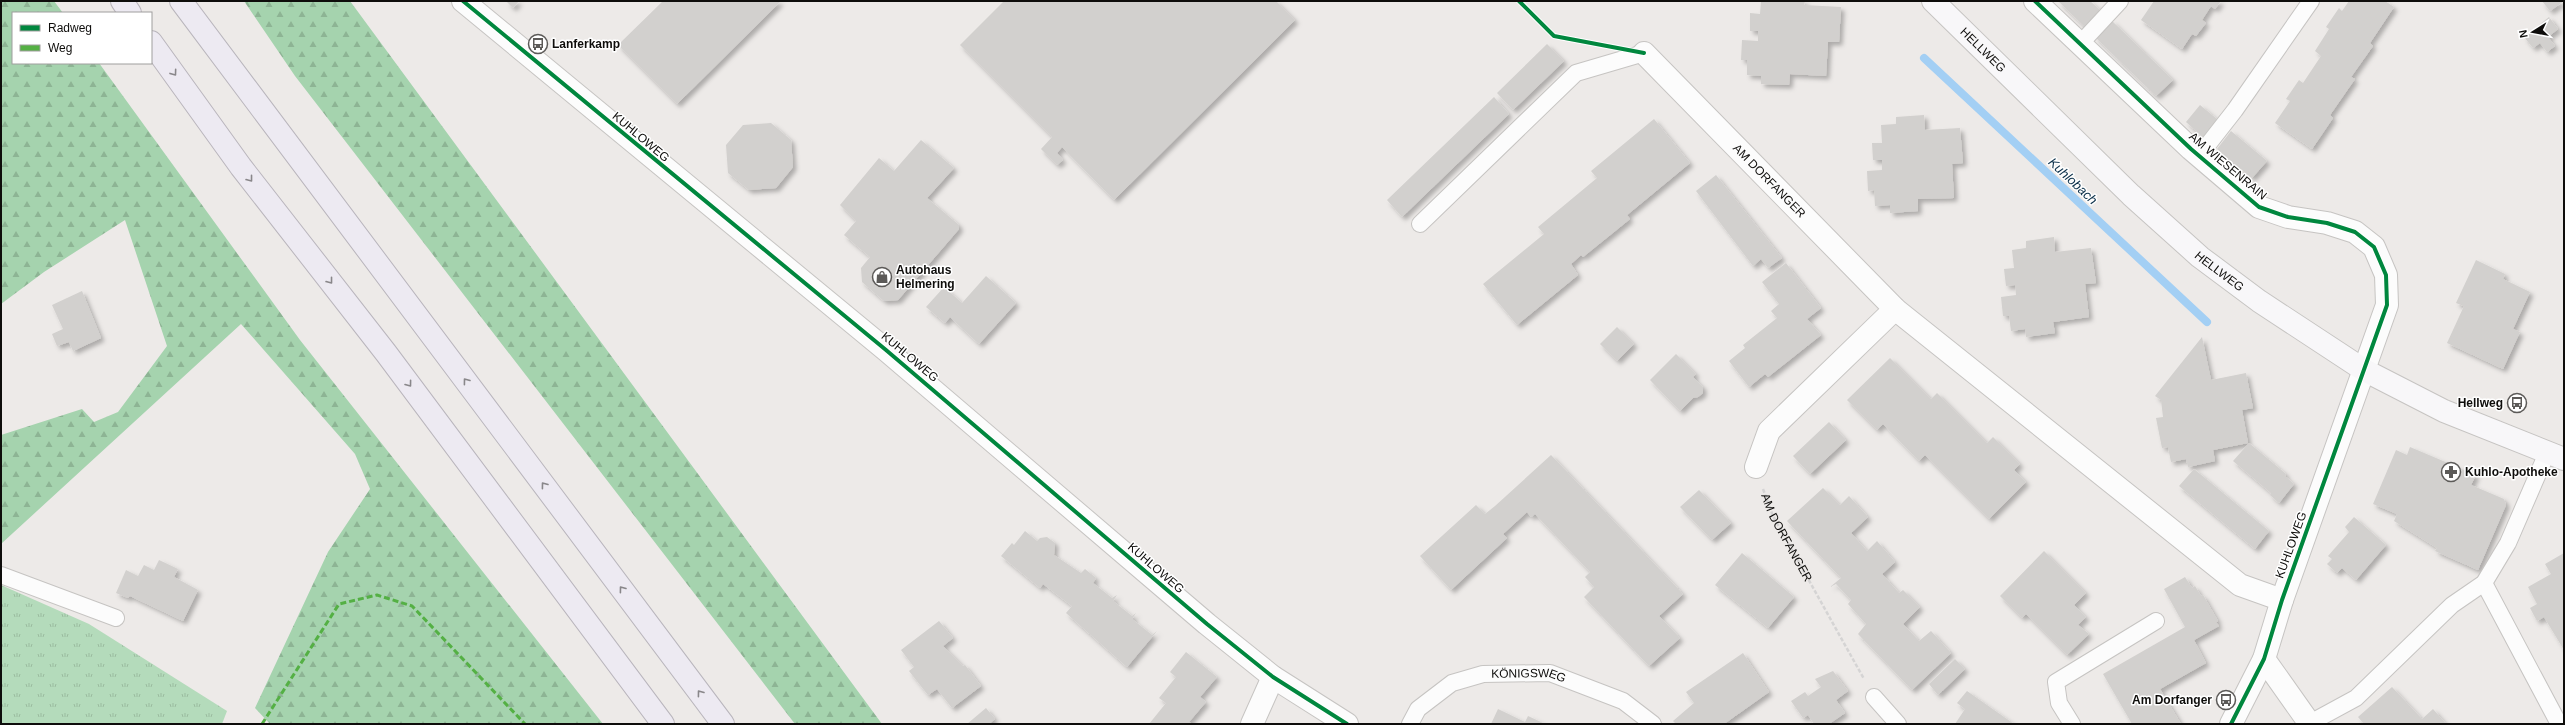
<svg xmlns="http://www.w3.org/2000/svg" width="2565" height="725" viewBox="0 0 2565 725" font-family="Arial,sans-serif">
<style>
.grass{fill:url(#grass-tufts)}
.forest{fill:url(#forest-firs)}
.lines{fill:none;stroke-linecap:round;stroke-linejoin:round}
.stream{stroke:#a3cff4;stroke-width:8}
.building{fill:#d2d0ce;filter:url(#shadow)}
.lane-casing{stroke:#c6c4c2;stroke-width:18}
.street-casing{stroke:#c6c4c2;stroke-width:24}
.secondary-casing{stroke:#c6c4c2;stroke-width:24}
.highway-casing{stroke:#b9b5bc;stroke-width:24}
.path{stroke:#d5d4d4;stroke-width:2.5;stroke-dasharray:4 2;stroke-linecap:butt}
.lane{stroke:#fcfcfc;stroke-width:16}
.street{stroke:#fcfcfc;stroke-width:22}
.secondary{stroke:#f8f7f9;stroke-width:22}
.highway{stroke:#edeaf2;stroke-width:22}
.quiet{stroke:#54b044;stroke-width:3;stroke-dasharray:6 3;stroke-linecap:butt}
.cycleway-casing{stroke:#fff;stroke-width:6}
.cycleway{stroke:#00873e;stroke-width:4}
.oneway{stroke:#89878a}
.labels{text-anchor:middle;dominant-baseline:central;stroke-width:3;stroke-linejoin:round;paint-order:stroke}
.poi-label{font-size:12px;font-weight:bold;fill:#0e0d0b;stroke:#fff;text-anchor:start}
.street-label{font-size:12px;fill:#0e0d0b;stroke:#fff}
.water-label{font-size:13px;font-style:italic;fill:#092e48;stroke:#fff}
</style>
<defs>
<pattern id="grass-tufts" width="24" height="20" patternUnits="userSpaceOnUse"><rect width="24" height="20" fill="#b4dbbb"/><path d="M3 7l-1-3M5 7V3M7 7l1-3M15 17l-1-3M17 17v-4M19 17l1-3" fill="none" stroke="#9abb9f"/></pattern>
<pattern id="forest-firs" width="22" height="20" patternUnits="userSpaceOnUse"><rect width="22" height="20" fill="#a5d3ae"/><path d="M5 1l3.5 6h-7zM16 11l3.5 6h-7z" fill="#8db494"/></pattern>
<filter id="shadow"><feDropShadow dx="3.5" dy="3.5" stdDeviation="2" flood-color="#0004"/></filter>
</defs>
<rect width="100%" height="100%" fill="#edeae8"/>
<path class="grass" d="M 1,585 L 89,624 L 227,711 L 222,724 L 1,724 Z"/>
<path class="forest" d="M 1,1 L 54,1 L 63,13 L 13,13 L 13,63 L 99,63 L 300,340 L 603,724 L 270,724 L 255,708 L 328,552 L 370,489 L 355,454 L 241,324 L 1,544 L 1,435 L 82,409 L 94,422 L 118,412 L 167,346 L 125,220 L 44,272 L 1,304 Z
M 244,1 L 350,1 L 882,724 L 795,724 L 295,76 Z"/>
<g class="lines">
<path class="stream" d="M 1924,58 L 2207,322"/>
</g>
<path class="building" d="M 506,1 L 519,1 L 513,8 Z
M 663,1 L 779,1 L 780,2 L 677,104 L 618,45 Z
M 1004,1 L 1276,1 L 1295,20 L 1114,200 L 1062,147 L 1057,153 L 1063,160 L 1057,165 L 1041,149 L 1052,137 L 960,45 Z
M 1761,1 L 1805,1 L 1804,5 L 1841,7 L 1839,42 L 1828,42 L 1826,76 L 1790,74 L 1789,85 L 1761,84 L 1761,76 L 1747,75 L 1747,60 L 1741,60 L 1742,40 L 1758,41 L 1758,31 L 1750,31 L 1750,13 L 1760,14 Z
M 2058,1 L 2090,1 L 2101,11 L 2086,28 Z
M 2154,1 L 2221,1 L 2215,9 L 2211,6 L 2202,20 L 2206,23 L 2196,36 L 2192,34 L 2182,49 L 2141,20 Z
M 2349,1 L 2385,1 L 2394,7 L 2370,43 L 2373,46 L 2351,77 L 2355,79 L 2330,115 L 2333,118 L 2312,149 L 2275,123 L 2290,101 L 2286,99 L 2299,80 L 2303,83 L 2321,56 L 2315,51 L 2329,29 L 2326,27 L 2339,8 L 2342,11 Z
M 2542,1 L 2564,1 L 2550,11 Z
M 2549,17 L 2558,29 L 2548,37 L 2555,46 L 2547,52 L 2540,43 L 2533,48 L 2524,37 Z
M 2112,21 L 2173,80 L 2156,96 L 2095,37 Z
M 1547,44 L 1564,61 L 1513,110 L 1497,93 Z
M 1494,97 L 1509,114 L 1402,217 L 1387,200 Z
M 2200,105 L 2218,120 L 2203,137 L 2186,122 Z
M 1924,115 L 1925,130 L 1960,128 L 1963,163 L 1952,164 L 1954,198 L 1918,199 L 1918,211 L 1890,213 L 1890,205 L 1875,206 L 1874,190 L 1868,191 L 1867,171 L 1882,170 L 1882,160 L 1873,160 L 1872,143 L 1882,143 L 1881,125 L 1896,124 L 1896,117 Z
M 1654,119 L 1690,163 L 1627,215 L 1630,219 L 1583,257 L 1581,255 L 1571,264 L 1578,275 L 1517,325 L 1483,284 L 1544,234 L 1538,227 L 1597,178 L 1591,171 Z
M 771,123 L 791,140 L 793,167 L 776,188 L 749,190 L 728,173 L 726,145 L 743,125 Z
M 2231,131 L 2267,161 L 2252,178 L 2217,149 Z
M 921,140 L 954,168 L 927,198 L 959,225 L 959,229 L 898,300 L 884,301 L 862,282 L 861,268 L 870,257 L 844,235 L 856,221 L 840,205 L 879,158 L 894,171 Z
M 1716,175 L 1782,258 L 1768,268 L 1761,259 L 1753,266 L 1696,191 Z
M 2054,237 L 2055,252 L 2091,248 L 2096,283 L 2085,284 L 2089,317 L 2053,322 L 2055,333 L 2026,337 L 2025,329 L 2011,331 L 2009,316 L 2003,316 L 2001,297 L 2016,295 L 2015,285 L 2006,286 L 2004,269 L 2014,268 L 2012,250 L 2026,248 L 2026,241 Z
M 2476,260 L 2505,274 L 2503,279 L 2530,292 L 2513,329 L 2520,332 L 2503,369 L 2447,343 L 2464,306 L 2456,303 Z
M 1786,263 L 1821,308 L 1807,319 L 1821,335 L 1768,377 L 1765,374 L 1749,387 L 1729,361 L 1745,348 L 1743,345 L 1777,318 L 1771,311 L 1779,304 L 1762,282 Z
M 986,276 L 1016,303 L 979,344 L 950,317 L 945,323 L 926,307 L 944,287 L 962,303 Z
M 82,291 L 101,338 L 73,351 L 69,342 L 57,346 L 52,334 L 63,329 L 52,305 Z
M 1617,327 L 1634,344 L 1617,361 L 1600,344 Z
M 2202,337 L 2211,380 L 2246,373 L 2253,408 L 2242,410 L 2248,443 L 2213,450 L 2215,461 L 2188,467 L 2186,459 L 2171,462 L 2168,447 L 2162,448 L 2156,418 L 2163,417 L 2161,400 L 2155,396 Z
M 1676,354 L 1696,374 L 1693,377 L 1703,387 L 1703,393 L 1698,397 L 1693,398 L 1680,411 L 1650,380 Z
M 1890,358 L 1931,399 L 1937,393 L 1987,443 L 1993,437 L 2020,464 L 2014,470 L 2026,482 L 1989,519 L 1925,455 L 1919,461 L 1883,424 L 1877,430 L 1847,400 Z
M 1829,422 L 1846,440 L 1810,474 L 1793,456 Z
M 2249,443 L 2286,474 L 2285,476 L 2294,484 L 2279,503 L 2270,495 L 2271,493 L 2233,461 Z
M 2410,447 L 2476,475 L 2471,485 L 2504,499 L 2506,505 L 2478,570 L 2435,551 L 2437,548 L 2394,521 L 2397,514 L 2373,504 L 2396,450 L 2407,455 Z
M 1551,455 L 1683,594 L 1659,616 L 1680,638 L 1649,666 L 1584,597 L 1594,587 L 1585,577 L 1590,572 L 1535,514 L 1531,517 L 1527,512 L 1503,534 L 1507,538 L 1451,590 L 1420,556 L 1476,505 L 1485,514 L 1495,506 Z
M 2194,469 L 2269,531 L 2255,549 L 2179,486 Z
M 1823,488 L 1840,505 L 1849,496 L 1868,517 L 1851,533 L 1867,551 L 1877,541 L 1895,562 L 1882,574 L 1899,593 L 1903,590 L 1920,607 L 1903,624 L 1919,641 L 1931,631 L 1951,653 L 1912,690 L 1858,634 L 1866,624 L 1848,604 L 1851,600 L 1836,584 L 1830,587 L 1841,578 L 1787,521 Z
M 1699,490 L 1731,523 L 1712,540 L 1680,507 Z
M 2354,517 L 2386,545 L 2356,580 L 2342,568 L 2337,573 L 2327,564 L 2332,559 L 2328,556 L 2349,532 L 2345,527 Z
M 1025,531 L 1037,541 L 1040,538 L 1047,537 L 1055,543 L 1054,555 L 1081,573 L 1085,569 L 1096,578 L 1093,583 L 1112,598 L 1117,595 L 1113,601 L 1132,616 L 1136,613 L 1132,619 L 1152,635 L 1157,631 L 1127,667 L 1066,613 L 1072,606 L 1043,584 L 1040,588 L 1001,556 L 1012,543 L 1014,545 Z
M 2044,551 L 2086,593 L 2074,605 L 2086,617 L 2078,625 L 2089,634 L 2067,655 L 2026,614 L 2022,618 L 2000,596 Z
M 1742,553 L 1794,597 L 1768,628 L 1715,585 Z
M 2564,553 L 2564,650 L 2544,617 L 2537,621 L 2530,608 L 2537,604 L 2528,587 L 2551,574 L 2545,564 Z
M 159,560 L 178,569 L 174,577 L 198,590 L 183,621 L 130,596 L 128,598 L 116,593 L 126,570 L 138,576 L 144,565 L 154,570 Z
M 2185,577 L 2192,588 L 2195,586 L 2201,596 L 2203,595 L 2218,621 L 2216,622 L 2219,626 L 2194,640 L 2206,663 L 2160,689 L 2181,724 L 2132,724 L 2103,674 L 2185,627 L 2164,589 Z
M 939,621 L 953,638 L 943,646 L 963,666 L 965,665 L 981,686 L 952,708 L 937,689 L 928,695 L 909,671 L 914,667 L 901,650 Z
M 1186,652 L 1217,677 L 1200,697 L 1206,702 L 1189,722 L 1192,724 L 1149,724 L 1166,703 L 1159,698 L 1176,677 L 1170,672 Z
M 1743,653 L 1769,692 L 1724,724 L 1676,724 L 1673,721 L 1694,703 L 1686,692 Z
M 1955,659 L 1965,669 L 1938,695 L 1929,684 Z
M 1833,671 L 1848,691 L 1836,700 L 1845,713 L 1829,724 L 1814,724 L 1808,715 L 1803,718 L 1791,701 L 1805,692 L 1808,696 L 1821,687 L 1815,679 Z
M 2392,687 L 2422,719 L 2433,709 L 2446,724 L 2364,724 L 2358,717 Z
M 1967,691 L 2014,724 L 1955,724 L 1965,709 L 1957,703 Z
M 986,708 L 995,719 L 989,724 L 967,724 Z
M 1498,709 L 1525,722 L 1528,716 L 1545,724 L 1491,724 Z"/>
<g class="lines">
<defs>
<g id="lane">
<path d="M 2080,44 L 2120,1"/>
<path d="M 2199,156 L 2235,110 L 2311,1"/>
<path d="M 1420,224 L 1576,73 L 1644,53"/>
<path d="M 1,575 L 116,618"/>
<path d="M 2484,583 L 2559,724"/>
<path d="M 1874,697 L 1898,724"/>
<path d="M 2310,723 L 2356,698 L 2452,605 L 2484,583 L 2508,543 L 2547,453"/>
<path id="s2" d="M 1410,724 L 1418,709 L 1452,683 L 1483,674 L 1550,673 L 1623,701 L 1653,724"/>
<path d="M 2072,724 L 2059,703 L 2056,682 L 2156,621"/>
</g>
<g id="street">
<path d="M 463,1 L 886,350 L 1207,624 L 1273,677 L 1347,724"/>
<path d="M 2035,1 L 2191,149 L 2259,207 L 2288,217 L 2327,223 L 2355,232 L 2374,247 L 2386,275 L 2387,305 L 2282,600 L 2264,659 L 2231,724"/>
<path id="s3" d="M 1644,53 L 1895,309 L 2240,585 L 2282,600"/>
<path d="M 1756,467 L 1769,431 L 1895,309"/>
<path d="M 2264,659 L 2310,724"/>
<path d="M 1252,724 L 1273,677"/>
</g>
<g id="secondary">
<path id="s4" d="M 1933,1 L 2131,195 L 2200,257 L 2259,301 L 2364,370 L 2444,411 L 2564,459"/>
</g>
<path id="highway" d="M 122,1 L 130,13
M 181,1 L 723,724
M 151,42 L 241,167 L 386,353 L 663,724"/>
</defs>
<use href="#lane" class="lane-casing"/>
<use href="#street" class="street-casing"/>
<use href="#secondary" class="secondary-casing"/>
<use href="#highway" class="highway-casing"/>
<path class="path" id="s1" d="M 1763,489 L 1773,516 L 1864,679"/>
<use href="#lane" class="lane"/>
<use href="#street" class="street"/>
<use href="#secondary" class="secondary"/>
<use href="#highway" class="highway"/>
<path class="quiet" d="M 262,724 L 339,604 L 377,595 L 412,606 L 525,724"/>
<defs>
<path id="cycleway" d="M 463,1 L 886,350 L 1207,624 L 1273,677 L 1347,724
M 1519,1 L 1554,36 L 1644,53
M 2035,1 L 2191,149 L 2259,207 L 2288,217 L 2327,223 L 2355,232 L 2374,247 L 2386,275 L 2387,305 L 2282,600 L 2264,659 L 2231,724"/>
</defs>
<use href="#cycleway" class="cycleway-casing"/>
<use href="#cycleway" class="cycleway"/>
</g>
<defs><path id="oneway-chevron" d="M-2-3.5L2.5 0L-2 3.5" fill="none" stroke-width="1.6" stroke-linecap="round" stroke-linejoin="round"/></defs>
<g class="oneway">
<use href="#oneway-chevron" transform="translate(174 73) rotate(54)"/>
<use href="#oneway-chevron" transform="translate(250 179) rotate(52)"/>
<use href="#oneway-chevron" transform="translate(330 281) rotate(52)"/>
<use href="#oneway-chevron" transform="translate(466 381) rotate(-127)"/>
<use href="#oneway-chevron" transform="translate(409 384) rotate(53)"/>
<use href="#oneway-chevron" transform="translate(544 485) rotate(-127)"/>
<use href="#oneway-chevron" transform="translate(622 589) rotate(-127)"/>
<use href="#oneway-chevron" transform="translate(700 693) rotate(-127)"/>
</g>
<defs>
<symbol id="bus-ring" viewBox="-11 -11 22 22"><circle r="9.5" fill="#fff" stroke="#5c5a58" stroke-width="1.5"/><path d="M-5-6H5V4H4V6H2V4H-2V6H-4V4H-5ZM-3.5-4V0h7V-4ZM-3.5 1.2v1.5H-2V1.2ZM2 1.2v1.5H3.5V1.2Z" fill="#5c5a58"/></symbol>
<symbol id="shop-ring" viewBox="-11 -11 22 22"><circle r="9.5" fill="#fff" stroke="#5c5a58" stroke-width="1.5"/><path d="M-5-2.5h2.3a2.7 3.5 0 0 1 5.4 0H5L5.5 6h-11ZM-1.5-2.5h3a1.5 2.3 0 0 0-3 0Z" fill="#5c5a58"/></symbol>
<symbol id="pharmacy-ring" viewBox="-11 -11 22 22"><circle r="9.5" fill="#fff" stroke="#5c5a58" stroke-width="1.5"/><path d="M-2-6h4v4h4v4h-4v4h-4v-4h-4v-4h4Z" fill="#5c5a58"/></symbol>
</defs>
<g fill-rule="evenodd">
<use href="#bus-ring" x="527" y="33" width="22" height="22"/>
<use href="#shop-ring" x="871" y="266" width="22" height="22"/>
<use href="#bus-ring" x="2506" y="392" width="22" height="22"/>
<use href="#pharmacy-ring" x="2440" y="461" width="22" height="22"/>
<use href="#bus-ring" x="2215" y="689" width="22" height="22"/>
</g>
<g class="labels">
<g class="poi-label">
<text x="552" y="44">Lanferkamp</text>
<text x="896" y="270">Autohaus<tspan x="896" dy="14">Helmering</tspan></text>
<text x="2503" y="403" text-anchor="end">Hellweg</text>
<text x="2465" y="472">Kuhlo-Apotheke</text>
<text x="2212" y="700" text-anchor="end">Am Dorfanger</text>
</g>
<g class="street-label">
<text stroke="none"><textPath href="#s4" startOffset="70">HELLWEG</textPath></text>
<text transform="translate(641 137) rotate(40)">KUHLOWEG</text>
<text transform="translate(2228 166) rotate(40)">AM WIESENRAIN</text>
<text stroke="none"><textPath href="#s3" startOffset="179">AM DORFANGER</textPath></text>
<text stroke="none"><textPath href="#s4" startOffset="394">HELLWEG</textPath></text>
<text transform="translate(910 357) rotate(40)">KUHLOWEG</text>
<text stroke="none"><textPath href="#s1" startOffset="54">AM DORFANGER</textPath></text>
<text transform="translate(2291 545) rotate(-70)">KUHLOWEG</text>
<text transform="translate(1156 568) rotate(41)">KUHLOWEG</text>
<text stroke="none"><textPath href="#s2" startOffset="138">KÖNIGSWEG</textPath></text>
</g>
<g class="water-label">
<text transform="translate(2073 181) rotate(43)">Kuhlobach</text>
</g>
</g>
<rect width="2565" height="725" fill="none" stroke="#0e0d0b" stroke-width="4"/>
<rect x="12" y="12" width="140" height="52" fill="#ffffff" stroke="#9f9e9d"/>
<rect x="20" y="25" width="20" height="6" fill="#00873e" stroke="#9f9e9d"/>
<text x="48" y="32" font-size="12" fill="#0e0d0b">Radweg</text>
<rect x="20" y="45" width="20" height="6" fill="#54b044" stroke="#9f9e9d"/>
<text x="48" y="52" font-size="12" fill="#0e0d0b">Weg</text>
<g transform="translate(2533 32) rotate(259)" stroke="#ffffff" stroke-width="3" paint-order="stroke">
<path d="M0-3L7 15L0 10L-7 15Z" fill="#0e0d0b"/>
<text y="-6" font-size="11" font-weight="bold" text-anchor="middle" fill="#0e0d0b">N</text>
</g>
</svg>
